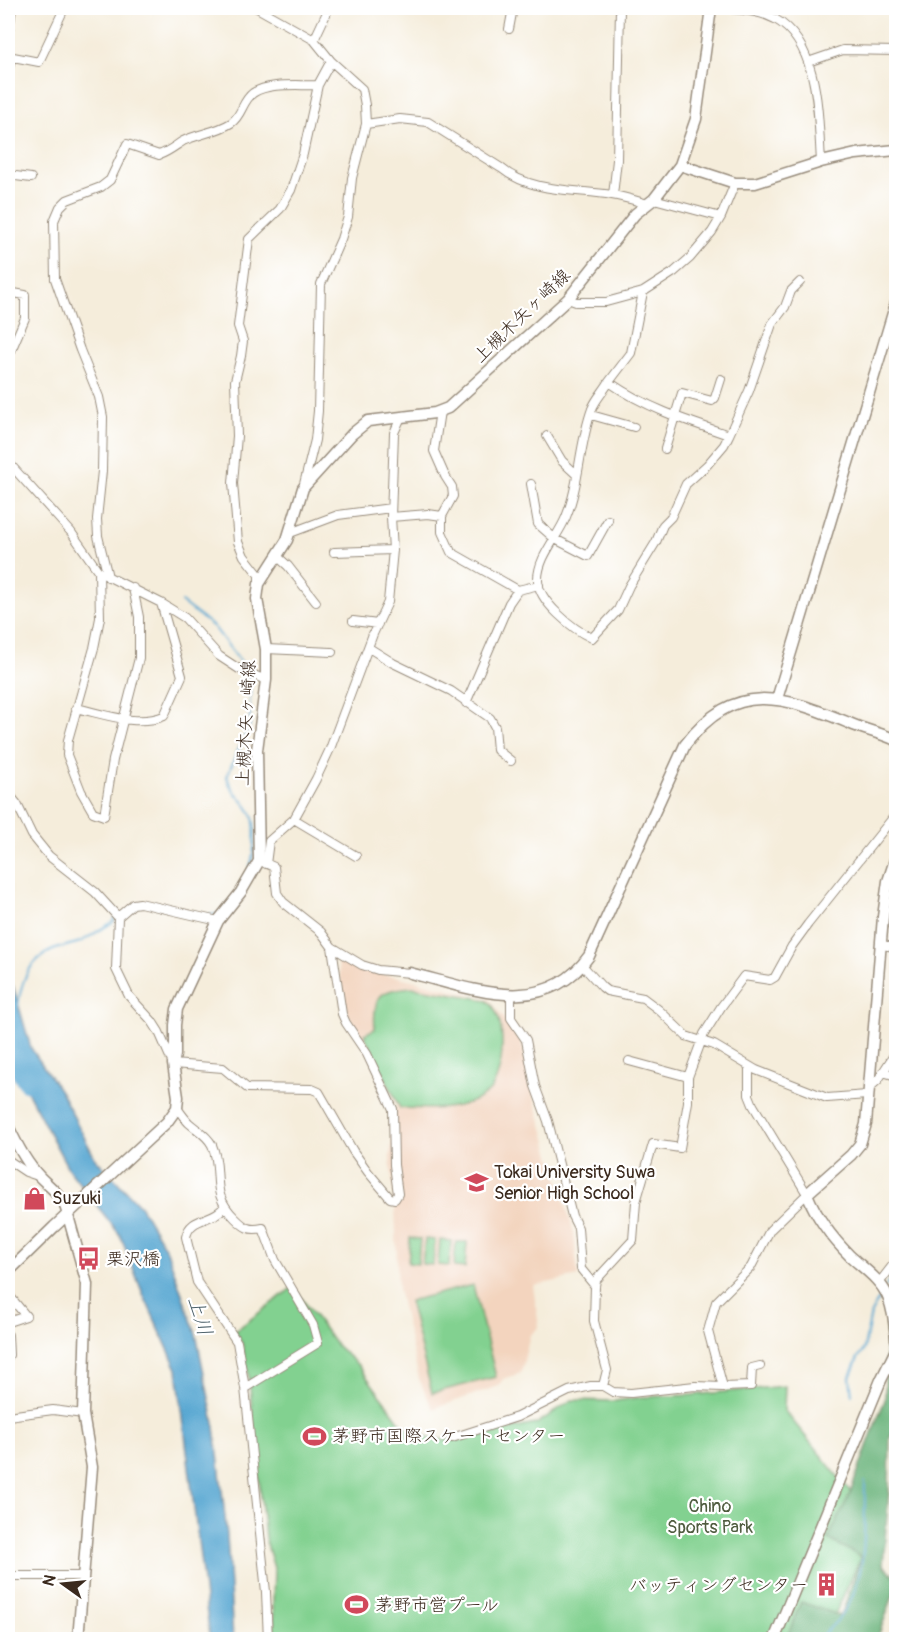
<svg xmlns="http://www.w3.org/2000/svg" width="904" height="1647" viewBox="0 0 904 1647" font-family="Pangolin,'Klee One',sans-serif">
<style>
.built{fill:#f3d4be}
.green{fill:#82d190;stroke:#5e7e57;stroke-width:1.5}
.forest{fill:#69b37a;stroke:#526e4c;stroke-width:1.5}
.water{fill:#58a7d2;stroke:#4a6878;stroke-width:1.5}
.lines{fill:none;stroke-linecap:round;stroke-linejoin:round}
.stream{stroke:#58a7d2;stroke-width:2}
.river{stroke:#58a7d2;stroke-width:12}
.street-casing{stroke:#988c7c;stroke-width:10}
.secondary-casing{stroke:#988c7c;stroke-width:13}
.street{stroke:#fff;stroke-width:8}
.secondary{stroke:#fff;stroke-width:10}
.labels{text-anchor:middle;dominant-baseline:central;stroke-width:4.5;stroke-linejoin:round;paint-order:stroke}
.street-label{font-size:18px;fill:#3b2a1e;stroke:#fff}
.poi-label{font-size:18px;fill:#3b2a1e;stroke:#fff;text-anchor:start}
.park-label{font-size:18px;fill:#505c40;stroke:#fff}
.water-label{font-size:20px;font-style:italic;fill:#475c66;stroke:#fff}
</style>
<rect width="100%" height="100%" fill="#fff"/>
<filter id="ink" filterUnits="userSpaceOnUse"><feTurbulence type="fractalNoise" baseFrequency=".0167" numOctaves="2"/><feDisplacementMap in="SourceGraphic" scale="12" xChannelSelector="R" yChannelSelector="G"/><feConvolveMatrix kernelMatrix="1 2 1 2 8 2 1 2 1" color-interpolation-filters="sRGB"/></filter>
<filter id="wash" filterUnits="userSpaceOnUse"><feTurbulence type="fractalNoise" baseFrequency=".008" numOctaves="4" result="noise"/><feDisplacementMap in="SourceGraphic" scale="24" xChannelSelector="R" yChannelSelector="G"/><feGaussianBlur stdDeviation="1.35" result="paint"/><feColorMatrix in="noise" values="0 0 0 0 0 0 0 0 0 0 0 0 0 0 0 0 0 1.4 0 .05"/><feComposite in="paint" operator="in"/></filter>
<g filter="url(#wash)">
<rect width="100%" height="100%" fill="#f5eddb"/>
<path class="built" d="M 342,960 L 363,971 L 399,977 L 489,999 L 521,1041 L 535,1101 L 574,1233 L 578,1276 L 533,1286 L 539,1327 L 530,1335 L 521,1373 L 503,1379 L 498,1386 L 433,1409 L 419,1379 L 398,1289 L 395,1206 L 390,1157 L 396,1104 L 346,1010 L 338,964 Z"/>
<path class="green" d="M 412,987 L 477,998 C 480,999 484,999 486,1000 C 509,1014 506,1079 486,1094 C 462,1112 428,1109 400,1108 L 364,1034 L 375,1029 C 372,995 380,990 412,987 Z
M 410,1238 L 420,1239 L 418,1264 L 408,1263 Z
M 425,1239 L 435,1240 L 433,1265 L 422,1264 Z
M 440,1240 L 451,1241 L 449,1266 L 438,1265 Z
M 456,1242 L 467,1242 L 465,1268 L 454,1267 Z
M 473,1285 L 496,1377 L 432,1393 L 409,1301 Z
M 293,1287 L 337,1346 L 358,1365 L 403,1426 L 431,1439 L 453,1440 L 536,1424 L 572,1400 L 615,1401 L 642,1397 L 692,1395 L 785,1386 L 784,1410 L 876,1523 L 824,1639 L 275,1639 L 273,1604 L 274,1568 L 265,1538 L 249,1378 L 242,1343 L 235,1331 Z"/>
<path class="forest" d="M 896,1278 L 896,1425 L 890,1438 L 889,1491 L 883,1565 L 896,1577 L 896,1588 L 877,1639 L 786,1640 L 801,1602 L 841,1616 L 861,1557 L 828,1539 L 849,1496 L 877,1419 L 885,1400 L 886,1326 L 894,1281 Z"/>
<path class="water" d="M 8,981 L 13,986 L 31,1048 L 62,1094 L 95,1158 L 141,1207 L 167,1251 L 196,1334 L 215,1427 L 227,1535 L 233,1639 L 210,1639 L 177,1369 L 143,1294 L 120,1235 L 69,1170 L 8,1055 Z"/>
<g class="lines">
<path class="stream" d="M 181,602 L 214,627 L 245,668
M 247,673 L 250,687 L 250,724 L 227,776 C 230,793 246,800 252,815 C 257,827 254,855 250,867
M 207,915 L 218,914
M 18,1006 C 21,981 29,960 53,950 C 62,946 72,945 80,942 C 91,937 101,928 112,923 L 115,918
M 886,1286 L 896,1272
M 852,1395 L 850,1377 L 858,1358 L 864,1349 L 871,1313 L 882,1294
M 817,1640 C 825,1632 834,1625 840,1617 C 869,1580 864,1526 865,1482"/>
<path class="river" d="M 8,1054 L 10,1063 L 26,1086"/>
</g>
</g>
<g filter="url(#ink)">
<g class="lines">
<defs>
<path id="street" d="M 257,8 L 314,40 L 331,61 L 362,89 L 365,105 L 366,124 L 352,178 L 348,217 L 341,239 L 321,284 L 318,411 L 315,440 L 304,484
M 711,8 C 732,9 756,9 775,19 C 820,44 818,117 821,162
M 509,29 L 513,8
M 8,37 L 12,8
M 314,40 L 329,8
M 8,56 L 39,62 L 62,13 L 63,8
M 808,62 L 843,50 L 896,51
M 8,74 L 11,56
M 366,124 L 400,119 L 428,122 L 501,168 C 531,193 576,189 612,195 C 625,197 637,201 648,204
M 8,175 L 31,178
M 613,195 L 617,160 L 620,8
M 654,199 L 721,217
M 8,292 L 25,295 L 25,318 L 8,358
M 568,299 L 576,302 L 606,302 L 643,292 L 674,272 L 690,258 L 712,232 L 721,217 L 735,183
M 609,382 C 646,408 687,421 729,435 L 724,445 L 707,465 L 686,484 L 671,517 L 663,525 L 656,542 L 629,586 L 618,610 L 592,638 C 574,630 537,601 538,579 C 538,557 558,537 566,517 C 580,483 579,444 592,409 C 595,400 604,391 609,382 Z
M 609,382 L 631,353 L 643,292
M 591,415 L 634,427
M 729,435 L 749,391 L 772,324 L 785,307 L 791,291 L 800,282
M 547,436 L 562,461 L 577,475
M 665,449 L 682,393 L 712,401 L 715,398 L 721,379
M 8,462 L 71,532 L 99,572 L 161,603 L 185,618 L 219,656 L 239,669 L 266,680
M 531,484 L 538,524 L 555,539 L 588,556 L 608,520
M 442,516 L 442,532 L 451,552 L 518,590
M 391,517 L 428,514 L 442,516 L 453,496 L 452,487 L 445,476 L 434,451 L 440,411
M 290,533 L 338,515 L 391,508
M 334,552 L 393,550
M 278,557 L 288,566 L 316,602
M 99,572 L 100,618 L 94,648 L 68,740 L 67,755 L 81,791 L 93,812 L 104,816 L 113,760 L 139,658 L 139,617 L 133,588
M 108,577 L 98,536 L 97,519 L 102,471 L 103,417 L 99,397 L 80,350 L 55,279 L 54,221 L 60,207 L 67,200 L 101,187 L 110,180 L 127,144 L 159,155 C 168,152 175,146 183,141 C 198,134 217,132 231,123 C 242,116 242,101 253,93 C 270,82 298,86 318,85
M 259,583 L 259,575 L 244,556 L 238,542 L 233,483 L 237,436 L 235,381 L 241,356 L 243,341 L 238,326 L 249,239 L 280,209 L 291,190 L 303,154 L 318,85 L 331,61
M 353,621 L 378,624
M 369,648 L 393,663 L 451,691 L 490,718 L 495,727 L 497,750 L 511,761
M 266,649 L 332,652
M 466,703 L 509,603 L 518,590 L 539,585
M 76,708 C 104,714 137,727 164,716 L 182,676 L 161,603
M 8,793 L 17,804 L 32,835 L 49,856 L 95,892 L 118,917
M 294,819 L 356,856
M 263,862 L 274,867 L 277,893 L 283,902 L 321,932 L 332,947 L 362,965 L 378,970 L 410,973
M 266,864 L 269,841 L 294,819 L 316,779 L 330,749 L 373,634 L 388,602 L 393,550 L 391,517 L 394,433 L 401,417
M 218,921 L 140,903 L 133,904 L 118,917 L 116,969 L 129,996 L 152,1021 L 159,1032 L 173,1064 L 223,1068 L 247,1088 L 312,1089 L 319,1092 L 353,1151 L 368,1172 L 390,1198 L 395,1199 L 398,1194 L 394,1165 L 393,1109 L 367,1054 L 346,1023 L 342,1014 L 332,947
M 880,945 L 896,947
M 582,965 L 602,987 L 607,991 L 643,998 L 659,1010 L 686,1036 L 714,1045 L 756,1070 L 827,1098 L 867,1095
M 511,996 L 511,1018 L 526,1040 L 535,1086 L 548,1121 L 572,1216 L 578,1228 L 581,1269 L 595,1286
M 629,1061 L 688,1077
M 883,1072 L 896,1076
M 869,1088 L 878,1080 L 896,1052
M 177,1108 C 181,1113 184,1118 189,1123 C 197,1130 207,1135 212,1145 C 224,1173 208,1192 235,1218 C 245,1228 249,1231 263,1228 L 275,1260 L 313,1325 L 318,1343 L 245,1388
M 8,1160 L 26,1172 L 38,1176
M 224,1207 C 213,1222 190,1216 186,1237 L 197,1282 L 237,1342 L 245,1388 L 266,1592 L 268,1640
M 879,1283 L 896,1261
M 8,1294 L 26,1316 L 8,1322
M 8,1335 L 9,1355 L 8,1357
M 603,1386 L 607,1370 L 594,1321 L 595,1286 L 596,1280 L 633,1240 L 636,1202 L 653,1144 L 680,1148 L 688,1102 L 688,1077 L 704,1034 L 721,1007 L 744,976 L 770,980 L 775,977 L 792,946 L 808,924 L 896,814
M 723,1387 L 751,1386 L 752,1368 L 760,1366
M 8,1416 L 53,1410 L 83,1414
M 452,1438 L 517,1417 L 569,1391 L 591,1386 L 603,1386 L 613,1392 L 631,1393 L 695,1386 L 723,1387 L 708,1331 L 716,1302 L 751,1267 L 770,1230 L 807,1194 L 753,1105 L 749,1095 L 749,1066
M 8,1576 L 84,1576"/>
<path id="secondary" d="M 680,165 L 735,183 L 755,183 L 821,162 L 856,154 L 896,150
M 777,699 L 896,303
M 896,857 L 888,881 L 883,917 L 866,1124 L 860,1144 L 851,1155 L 807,1194 C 816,1216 832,1238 850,1256 C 863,1268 881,1280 888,1297 C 893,1310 895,1325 896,1339
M 410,973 C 471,988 544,1020 589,956 L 685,745 C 735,679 783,696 849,723 C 864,730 881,733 896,740
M 8,1126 C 16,1143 26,1163 39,1176 C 48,1186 59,1192 65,1205 L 87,1284 L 83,1414 L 92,1467 L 78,1640
M 8,1272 L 54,1227 L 167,1122 L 177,1108 L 178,1097 L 173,1064 L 175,1055 L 175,1025 L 177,1009 L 218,921 L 241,892 L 259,861 L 257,750 L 266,680 L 266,649 L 257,599 L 259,584 L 287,540 L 303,488 L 352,434 L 368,421 L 435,413 L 448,408 L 568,299 L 635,214 L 654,199 L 680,165 L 696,119 L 711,8
M 774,1640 L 881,1380 L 896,1350"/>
</defs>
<use href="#street" class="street-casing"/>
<use href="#secondary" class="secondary-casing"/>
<use href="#street" class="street"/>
<use href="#secondary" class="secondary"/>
</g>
</g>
<defs>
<symbol id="school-bare" viewBox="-9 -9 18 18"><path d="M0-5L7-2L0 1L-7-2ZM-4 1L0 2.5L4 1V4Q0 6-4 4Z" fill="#d1495b" stroke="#fff" stroke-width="2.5" paint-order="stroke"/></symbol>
<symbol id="shop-bare" viewBox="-9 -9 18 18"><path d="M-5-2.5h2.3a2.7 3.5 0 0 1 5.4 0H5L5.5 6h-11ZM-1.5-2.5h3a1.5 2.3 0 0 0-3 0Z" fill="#d1495b" stroke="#fff" stroke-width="2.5" paint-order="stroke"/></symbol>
<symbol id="bus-bare" viewBox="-9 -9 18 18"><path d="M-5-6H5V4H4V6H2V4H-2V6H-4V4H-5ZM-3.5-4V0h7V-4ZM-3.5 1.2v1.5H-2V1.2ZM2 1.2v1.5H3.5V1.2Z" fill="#d1495b" stroke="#fff" stroke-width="2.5" paint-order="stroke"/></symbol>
<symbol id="stadium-bare" viewBox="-9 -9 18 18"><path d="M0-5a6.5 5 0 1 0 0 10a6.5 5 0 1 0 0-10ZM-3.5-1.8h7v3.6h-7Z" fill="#d1495b" stroke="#fff" stroke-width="2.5" paint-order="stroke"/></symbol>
<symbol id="building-bare" viewBox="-9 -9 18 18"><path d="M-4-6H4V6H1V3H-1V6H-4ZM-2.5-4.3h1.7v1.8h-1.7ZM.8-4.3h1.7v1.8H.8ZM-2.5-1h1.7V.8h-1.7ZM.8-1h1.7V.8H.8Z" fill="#d1495b" stroke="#fff" stroke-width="2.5" paint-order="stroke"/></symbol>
</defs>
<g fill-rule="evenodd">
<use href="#school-bare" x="460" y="1166" width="33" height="33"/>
<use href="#shop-bare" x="18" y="1182" width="33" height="33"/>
<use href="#bus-bare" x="72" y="1242" width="33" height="33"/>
<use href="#stadium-bare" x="298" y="1420" width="33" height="33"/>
<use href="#building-bare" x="810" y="1568" width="33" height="33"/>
<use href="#stadium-bare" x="340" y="1588" width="33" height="33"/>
</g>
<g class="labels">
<g class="street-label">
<text transform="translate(522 316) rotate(-44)">上槻木矢ヶ崎線</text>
<text transform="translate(246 723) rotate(-87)">上槻木矢ヶ崎線</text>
</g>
<g class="poi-label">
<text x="494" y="1172">Tokai University Suwa<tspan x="494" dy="21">Senior High School</tspan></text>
<text x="52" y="1198">Suzuki</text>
<text x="106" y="1259">栗沢橋</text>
<text x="332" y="1436">茅野市国際スケートセンター</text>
<text x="808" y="1585" text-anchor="end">バッティングセンター</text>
<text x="375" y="1605">茅野市営プール</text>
</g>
<g class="park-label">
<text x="710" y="1506">Chino<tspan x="710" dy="21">Sports Park</tspan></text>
</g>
<g class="water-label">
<text transform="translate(200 1316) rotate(73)">上川</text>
</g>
</g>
<rect width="904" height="1647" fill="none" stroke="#fff" stroke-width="30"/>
<g transform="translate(63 1584) rotate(285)" stroke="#ffffff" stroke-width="4.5" paint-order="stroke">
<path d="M0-4.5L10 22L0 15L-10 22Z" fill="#3b2a1e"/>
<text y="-9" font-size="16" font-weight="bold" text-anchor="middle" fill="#3b2a1e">N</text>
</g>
</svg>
